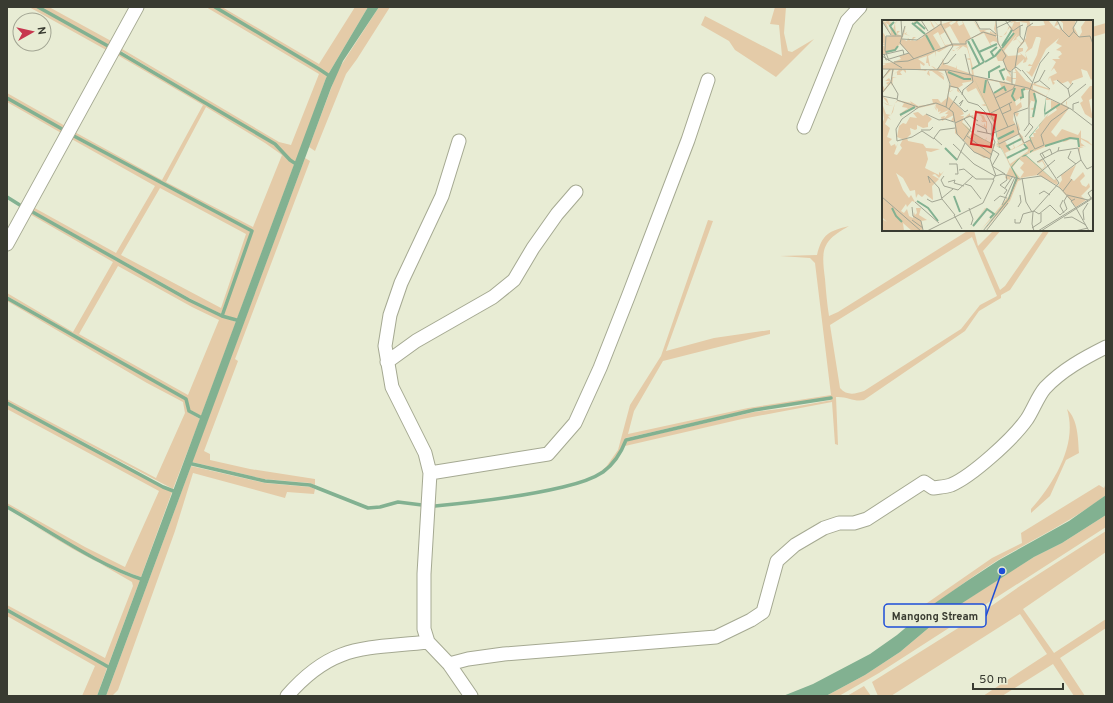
<svg xmlns="http://www.w3.org/2000/svg" width="1113" height="703" viewBox="0 0 1113 703" font-family="Overpass,sans-serif">
<style>
.green{fill:#e4cba8;fill-rule:evenodd}
.water{fill:#82b191}
.lines{fill:none;stroke-linecap:round;stroke-linejoin:round}
.stream{stroke:#82b191;stroke-width:3.5}
.minor-casing{stroke:#a5a992;stroke-width:15}
.minor{stroke:#fff;stroke-width:13}
.inset-river{fill:none;stroke:#82b191;stroke-width:2}
.inset-road{fill:none;stroke:#a2a593;stroke-width:1}
.view{fill:#d62828;fill-opacity:0.15;stroke:#d62828;stroke-width:2}
.inset-edge{fill:none;stroke:#393b31;stroke-width:2}
.leader{fill:none;stroke:#1d4ed8;stroke-width:1.5}
.callout-dot{fill:#1d4ed8;stroke:#e8ecd4;stroke-width:1.5}
.callout{fill:#e8ecd4;stroke:#1d4ed8;stroke-width:1.5}
.callout-label{font-size:11px;text-anchor:middle;font-weight:bold;fill:#393b31}
</style>
<rect width="100%" height="100%" fill="#e8ecd4"/>
<path class="green" d="M 29,7 L 36,7 L 110,48 L 108,51 Z
M 39,7 L 49,7 L 113,42 L 111,46 Z
M 206,7 L 213,7 L 318,70 L 319,68 L 216,7 L 222,7 L 319,64 L 355,7 L 368,7 L 326,78 L 296,162 L 291,160 L 275,143 L 116,48 L 117,46 L 279,142 L 291,145 L 319,74 Z
M 379,7 L 390,7 L 357,59 L 346,74 L 315,151 L 309,147 L 338,70 Z
M 775,7 L 786,7 L 784,33 L 788,51 L 792,52 L 814,39 L 776,77 L 735,50 L 729,41 L 701,25 L 705,16 L 782,56 L 779,25 L 770,24 Z
M 1106,23 L 1106,33 L 1092,37 L 1092,27 Z
M 115,50 L 274,145 L 294,165 L 237,319 L 223,315 L 252,230 L 160,182 L 70,133 L 71,130 L 162,180 L 203,105 L 114,53 ZM 206,107 L 265,143 L 282,155 L 253,227 L 166,182 Z
M 7,93 L 67,127 L 65,130 L 7,97 Z
M 7,99 L 64,131 L 63,134 L 7,102 Z
M 69,135 L 251,232 L 221,314 L 189,298 L 30,209 L 31,206 L 116,253 L 155,186 L 68,137 ZM 160,188 L 246,234 L 221,308 L 121,255 Z
M 305,158 L 310,161 L 235,359 L 238,361 L 204,451 L 210,454 L 210,460 L 250,469 L 315,479 L 315,485 L 310,483 L 264,479 L 192,462 Z
M 28,211 L 189,301 L 236,322 L 201,416 L 190,410 L 186,398 L 7,296 L 7,293 L 73,332 L 113,262 L 28,213 ZM 118,266 L 192,307 L 219,320 L 188,395 L 79,334 Z
M 708,220 L 713,221 L 666,351 L 714,338 L 770,330 L 770,334 L 663,361 L 634,411 L 628,434 L 748,408 L 831,395 L 815,263 L 810,258 L 780,256 L 817,255 C 822,234 829,231 849,226 C 822,241 821,249 825,279 C 826,291 827,304 829,316 L 838,312 L 969,230 L 974,230 L 978,246 L 994,230 L 1001,230 L 983,251 L 1000,290 L 1005,286 L 1044,230 L 1050,230 L 1010,290 L 1001,295 L 1001,298 L 979,311 L 965,331 L 864,400 C 854,402 846,396 836,397 L 838,445 L 835,444 L 832,402 L 742,419 L 625,446 L 627,441 L 754,412 L 787,408 L 832,400 L 831,398 L 787,406 L 753,409 L 626,438 C 620,451 611,468 597,474 L 606,467 L 618,450 L 630,405 L 661,356 ZM 972,237 L 997,296 L 980,305 L 961,329 L 864,391 C 855,394 847,396 840,388 L 830,325 Z
M 7,299 L 185,400 L 188,412 L 200,419 L 173,489 L 7,402 L 7,399 L 156,478 L 185,413 L 183,402 L 147,383 L 7,301 Z
M 7,405 L 172,492 L 141,577 C 94,562 50,531 7,506 L 7,503 L 85,547 L 125,567 L 159,491 L 7,409 Z
M 1067,409 C 1078,420 1078,438 1079,453 L 1066,460 L 1050,496 L 1031,513 L 1031,509 C 1054,483 1078,444 1067,409 Z
M 191,466 L 265,483 L 310,487 L 315,489 L 314,494 L 287,492 L 285,498 L 193,473 L 175,531 L 118,690 L 112,696 L 106,696 Z
M 1106,483 L 1106,495 C 1072,521 1034,539 998,560 C 967,580 937,602 909,625 L 904,619 L 992,558 L 1022,543 L 1021,533 L 1099,485 L 1104,488 Z
M 7,510 C 50,534 93,565 140,580 L 108,666 L 7,608 L 7,605 L 105,658 L 133,586 L 132,582 Z
M 1106,515 L 1106,527 L 879,673 L 839,696 L 826,696 L 865,675 L 900,652 L 944,615 L 997,580 L 1034,557 L 1062,543 Z
M 1106,531 L 1106,552 L 1023,609 L 1054,653 L 1106,619 L 1106,628 L 1060,658 L 1085,696 L 1074,696 L 1053,664 L 1002,696 L 983,696 L 1047,654 L 1020,614 L 891,696 L 878,696 L 872,682 L 971,620 L 1020,586 Z
M 7,611 L 107,668 L 97,696 L 82,696 L 95,666 L 7,616 Z
M 864,686 L 871,696 L 847,696 Z"/>
<path class="water" d="M 368,7 L 379,7 L 343,61 L 331,88 L 106,696 L 97,696 L 326,78 Z
M 1106,495 L 1106,515 L 1062,543 L 1034,557 L 967,600 L 944,615 L 900,652 L 865,675 L 826,696 L 783,696 L 813,684 L 870,654 L 897,635 L 935,603 L 967,581 L 999,560 L 1069,521 Z"/>
<g class="lines">
<path class="stream" d="M 38,7 L 108,46
M 215,7 L 319,69 L 328,75 L 330,79
M 117,51 L 275,144 L 290,160 L 299,166
M 7,98 L 62,129
M 72,135 L 252,231 L 222,316
M 7,197 L 23,207
M 29,210 L 189,300 L 222,316 L 240,321
M 7,298 L 186,399 L 189,411 L 204,419
M 7,403 L 163,487 L 176,492
M 188,463 L 265,481 L 310,485 L 368,508 L 380,507 L 398,502 L 422,505
M 435,506 C 478,502 521,497 563,487 C 576,484 591,480 603,472 C 614,464 621,453 626,440 L 754,410 L 831,398
M 7,507 C 50,531 97,565 144,580
M 7,610 L 112,669"/>
<defs>
<path id="minor" d="M 804,127 L 847,21 L 860,7
M 459,141 L 442,196 L 401,283 L 390,315 L 385,346 L 392,387 L 425,453 L 430,473 L 424,574 L 424,629 L 428,642 L 449,664 L 471,696
M 7,244 L 137,7
M 387,362 L 416,341 L 493,297 L 514,280 L 533,248 L 557,214 L 576,192
M 430,473 L 548,454 L 575,423 L 600,368 L 628,297 L 688,140 L 708,80
M 449,664 L 468,659 L 504,654 L 716,637 L 751,620 L 763,612 L 777,561 L 795,545 L 824,528 L 839,523 L 854,523 L 867,519 L 924,482 L 933,488 C 939,487 945,487 951,485 C 972,476 1013,439 1027,419 C 1033,410 1038,396 1045,388 C 1062,370 1084,358 1106,347
M 287,696 C 333,643 365,649 428,642"/>
</defs>
<use href="#minor" class="minor-casing"/>
<use href="#minor" class="minor"/>
</g>
<g transform="translate(882 20)">
<rect width="211" height="211" fill="#e8ecd4"/>
<path d="M 0,0 L 4,3 L 9,15 L 8,6 L 3,2 L 7,0 L 8,4 L 9,1 L 10,4 L 13,0 L 9,6 L 11,10 L 13,3 L 16,0 L 13,4 L 14,15 L 15,11 L 18,11 L 15,14 L 20,16 L 24,6 L 22,14 L 25,12 L 24,14 L 28,16 L 22,14 L 20,19 L 25,21 L 26,18 L 29,21 L 31,17 L 34,17 L 30,20 L 33,21 L 40,18 L 43,14 L 39,11 L 41,14 L 39,17 L 41,14 L 39,11 L 38,8 L 30,4 L 34,0 L 38,1 L 35,2 L 36,3 L 40,5 L 46,10 L 35,2 L 32,4 L 39,8 L 43,14 L 52,8 L 50,6 L 48,0 L 53,8 L 56,6 L 51,0 L 56,5 L 59,3 L 58,1 L 59,0 L 60,4 L 73,0 L 67,3 L 69,5 L 74,2 L 73,0 L 78,0 L 75,2 L 77,6 L 81,4 L 80,0 L 89,18 L 99,13 L 91,0 L 96,6 L 95,0 L 98,10 L 107,9 L 102,11 L 108,13 L 108,11 L 113,15 L 109,11 L 114,14 L 112,9 L 114,0 L 114,8 L 119,6 L 114,8 L 115,15 L 119,17 L 124,14 L 127,6 L 130,7 L 132,2 L 128,3 L 131,0 L 135,2 L 147,0 L 149,6 L 157,6 L 163,5 L 161,0 L 166,0 L 172,7 L 175,0 L 177,4 L 172,7 L 178,10 L 177,5 L 181,11 L 181,3 L 177,0 L 194,0 L 192,7 L 197,17 L 200,12 L 199,7 L 204,0 L 211,0 L 211,58 L 209,60 L 205,51 L 199,49 L 201,57 L 190,61 L 189,65 L 186,61 L 179,64 L 175,60 L 171,61 L 173,63 L 171,65 L 168,57 L 166,61 L 167,57 L 175,53 L 172,48 L 169,51 L 174,42 L 170,39 L 178,39 L 176,37 L 180,34 L 178,31 L 174,30 L 180,26 L 174,23 L 177,18 L 164,29 L 150,57 L 144,51 L 147,52 L 150,46 L 146,46 L 147,44 L 150,45 L 155,35 L 159,18 L 157,17 L 154,17 L 150,28 L 143,33 L 146,40 L 145,39 L 144,42 L 141,43 L 142,39 L 128,52 L 130,58 L 134,58 L 134,53 L 130,53 L 134,52 L 133,50 L 133,48 L 144,61 L 151,64 L 152,63 L 156,62 L 153,64 L 168,69 L 166,73 L 167,70 L 151,65 L 151,69 L 164,76 L 166,73 L 164,77 L 169,80 L 164,80 L 164,77 L 153,72 L 154,79 L 162,78 L 154,79 L 154,88 L 151,90 L 151,98 L 147,98 L 151,97 L 151,90 L 148,89 L 153,87 L 154,82 L 147,80 L 149,81 L 146,89 L 147,70 L 141,70 L 142,76 L 138,81 L 138,78 L 133,81 L 134,86 L 139,82 L 140,87 L 135,91 L 143,87 L 134,92 L 137,93 L 135,97 L 132,93 L 131,100 L 135,107 L 136,100 L 136,103 L 146,103 L 136,103 L 138,110 L 136,111 L 141,117 L 142,123 L 148,120 L 148,117 L 152,117 L 151,113 L 154,113 L 153,111 L 157,108 L 157,105 L 167,93 L 165,97 L 175,90 L 173,87 L 166,92 L 169,89 L 169,80 L 178,84 L 187,77 L 180,84 L 185,86 L 184,83 L 185,80 L 185,86 L 187,88 L 169,112 L 174,117 L 180,109 L 196,115 L 199,110 L 199,118 L 206,121 L 211,126 L 199,119 L 199,123 L 204,127 L 200,132 L 204,127 L 202,126 L 197,127 L 202,127 L 198,128 L 197,135 L 196,119 L 188,119 L 185,121 L 181,122 L 182,119 L 143,135 L 160,149 L 163,146 L 160,141 L 157,143 L 155,142 L 160,139 L 164,146 L 160,150 L 172,160 L 174,159 L 176,163 L 175,165 L 156,155 L 137,158 L 139,160 L 136,161 L 128,181 L 122,188 L 104,211 L 123,186 L 102,211 L 119,188 L 98,211 L 112,194 L 103,189 L 87,211 L 103,188 L 112,194 L 127,176 L 134,158 L 129,156 L 128,160 L 123,158 L 128,147 L 130,150 L 120,129 L 113,125 L 108,138 L 102,138 L 91,131 L 82,121 L 83,119 L 81,120 L 73,113 L 73,108 L 67,108 L 73,108 L 73,102 L 69,101 L 72,95 L 60,101 L 59,97 L 63,96 L 62,99 L 65,95 L 63,98 L 66,94 L 63,94 L 67,90 L 57,94 L 59,91 L 56,92 L 56,88 L 54,91 L 55,87 L 53,90 L 54,85 L 51,90 L 54,84 L 33,89 L 34,86 L 24,90 L 24,92 L 18,95 L 21,97 L 18,96 L 18,94 L 26,88 L 20,87 L 22,83 L 15,81 L 13,83 L 11,92 L 9,95 L 6,96 L 9,100 L 6,98 L 3,104 L 8,108 L 5,117 L 10,119 L 7,122 L 9,126 L 13,124 L 14,127 L 16,123 L 12,134 L 15,135 L 20,128 L 18,125 L 21,119 L 16,120 L 20,119 L 15,117 L 17,106 L 21,103 L 24,104 L 28,97 L 35,98 L 31,93 L 36,92 L 41,96 L 44,94 L 50,99 L 46,103 L 46,107 L 41,108 L 35,105 L 35,109 L 33,110 L 28,108 L 29,114 L 25,118 L 26,121 L 41,124 L 44,128 L 58,129 L 49,132 L 44,131 L 46,139 L 43,148 L 57,155 L 57,152 L 59,154 L 62,151 L 57,158 L 53,154 L 50,155 L 57,159 L 50,166 L 51,180 L 43,174 L 40,177 L 36,174 L 34,178 L 33,170 L 28,171 L 21,158 L 14,153 L 21,170 L 27,178 L 29,175 L 33,182 L 30,181 L 25,187 L 24,184 L 19,191 L 22,193 L 25,189 L 27,196 L 31,198 L 32,192 L 33,195 L 35,193 L 34,188 L 39,188 L 37,195 L 45,200 L 39,201 L 41,209 L 38,211 L 30,211 L 21,203 L 22,211 L 0,211 L 0,199 L 5,202 L 0,197 L 0,104 L 2,99 L 0,83 L 4,94 L 9,95 L 12,86 L 5,85 L 1,82 L 7,85 L 0,76 L 5,79 L 7,85 L 12,86 L 13,83 L 15,82 L 15,80 L 29,83 L 28,81 L 36,86 L 44,85 L 51,83 L 50,79 L 56,79 L 59,83 L 65,78 L 67,67 L 64,56 L 67,66 L 69,65 L 63,51 L 56,51 L 60,53 L 63,56 L 58,53 L 62,57 L 62,60 L 50,51 L 47,51 L 48,56 L 45,54 L 46,51 L 24,49 L 23,49 L 24,51 L 24,53 L 21,50 L 18,52 L 20,55 L 15,55 L 15,52 L 11,55 L 18,49 L 12,49 L 10,57 L 15,58 L 11,58 L 10,66 L 9,63 L 0,74 L 0,68 L 2,66 L 2,69 L 6,65 L 4,63 L 8,61 L 3,61 L 7,58 L 9,61 L 10,49 L 0,60 L 7,49 L 0,49 L 0,46 L 4,44 L 0,44 L 11,42 L 19,39 L 17,36 L 11,38 L 27,33 L 18,24 L 13,30 L 0,35 L 0,26 L 3,26 L 0,24 L 3,24 L 0,23 L 0,11 L 4,17 L 11,15 L 9,15 ZM 138,2 L 145,3 L 144,18 L 139,23 L 134,18 L 138,15 ZM 68,6 L 78,24 L 71,24 L 63,9 ZM 129,6 L 127,15 L 130,10 L 131,14 L 119,28 L 114,16 L 121,16 ZM 56,12 L 63,26 L 59,28 L 51,15 ZM 63,12 L 70,24 L 63,25 L 58,15 ZM 102,13 L 104,17 L 100,19 L 104,17 L 109,26 L 104,29 L 110,26 L 108,23 L 111,21 L 115,22 L 119,29 L 113,36 L 98,44 L 93,34 L 97,44 L 91,48 L 84,21 ZM 136,13 L 131,21 L 135,19 L 139,24 L 136,29 L 136,33 L 141,31 L 141,28 L 137,28 L 143,21 L 146,28 L 143,33 L 144,37 L 143,38 L 143,37 L 138,33 L 139,35 L 126,36 L 122,31 ZM 67,26 L 78,26 L 75,28 L 72,31 L 70,29 L 71,31 L 78,27 L 75,31 L 81,26 L 85,28 L 88,38 L 84,39 L 88,40 L 90,54 L 75,49 L 74,45 L 74,48 L 62,44 L 61,38 L 59,46 L 54,49 L 52,47 L 49,46 L 54,50 L 50,49 L 46,51 L 37,50 L 44,51 L 45,49 L 39,50 L 38,43 L 42,46 L 43,44 L 36,39 L 45,36 L 44,43 L 46,43 L 47,46 L 48,46 L 46,36 L 53,32 L 53,37 L 54,31 L 57,32 ZM 114,36 L 116,41 L 121,41 L 124,47 L 118,51 L 122,62 L 92,56 L 91,49 ZM 124,49 L 129,57 L 125,56 L 124,60 L 130,63 L 130,59 L 134,59 L 133,64 L 123,62 L 118,52 ZM 105,60 L 117,62 L 120,68 L 111,73 ZM 91,61 L 84,69 L 86,72 L 94,68 L 103,84 L 99,85 L 103,85 L 99,86 L 104,86 L 108,95 L 105,95 L 113,103 L 116,123 L 114,124 L 117,127 L 104,120 L 105,117 L 103,120 L 89,111 L 90,113 L 86,117 L 89,110 L 80,102 L 83,100 L 80,102 L 83,98 L 89,97 L 91,99 L 93,100 L 91,95 L 99,96 L 101,101 L 99,100 L 100,102 L 104,102 L 104,107 L 102,103 L 102,106 L 98,104 L 105,109 L 105,101 L 104,101 L 102,96 L 98,93 L 101,96 L 97,93 L 100,97 L 96,93 L 98,96 L 95,96 L 95,90 L 90,90 L 94,91 L 95,95 L 91,95 L 88,96 L 88,93 L 81,99 L 82,96 L 78,96 L 82,94 L 80,90 L 66,76 L 66,72 L 68,72 L 72,69 L 67,72 L 69,67 L 75,68 L 75,71 L 78,73 L 76,68 L 81,65 L 80,63 ZM 136,114 L 141,123 L 133,128 L 131,123 L 132,128 L 128,130 L 123,121 ZM 144,123 L 146,131 L 128,144 L 123,133 ZM 137,139 L 142,143 L 138,148 L 142,152 L 138,158 L 130,148 ZM 208,66 L 211,66 L 211,78 L 207,80 L 211,99 L 203,94 L 198,83 L 201,81 L 199,77 ZM 194,145 L 188,158 L 192,161 L 201,152 L 203,156 L 198,161 L 200,165 L 204,167 L 207,163 L 208,167 L 199,176 L 204,180 L 194,187 L 176,166 L 180,160 L 179,155 Z" fill="#e4cba8" fill-rule="evenodd"/>
<path d="M 91,56 L 113,103 L 116,123 L 129,147 L 136,139 L 142,135 L 148,133 L 148,131 L 153,129 L 147,117 L 163,98 L 162,90 L 164,77 L 163,98 L 148,117 L 153,129 L 148,133 L 144,135 L 176,164 L 144,136 L 139,137 L 130,147 L 135,156 L 136,158 L 127,179 L 100,211 L 126,179 L 134,157 L 119,128 L 110,124 L 93,115 L 88,111 L 79,102 L 92,114 L 118,128 L 114,115 L 112,102 Z" fill="#82b191"/>
<path class="inset-river" d="M 12,2 L 8,6 L 14,15M 30,3 L 43,14M 32,4 L 35,2 L 43,9M 44,15 L 52,30M 90,19 L 102,42M 86,21 L 98,45M 120,26 L 130,10M 120,28 L 132,13M 4,32 L 13,30 L 16,26M 97,32 L 115,24M 112,37 L 109,32 L 115,27M 103,42 L 113,36 L 119,29M 90,49 L 102,42M 66,52 L 82,59 L 89,59M 107,58 L 107,52 L 118,46M 122,60 L 118,51 L 123,49M 102,73 L 104,60M 112,73 L 122,67 L 124,71M 138,78 L 141,77 L 140,70 L 143,69M 133,81 L 130,76 L 133,68M 163,94 L 178,84M 18,95 L 33,87M 151,97 L 154,81 L 152,73M 116,119 L 132,111M 163,126 L 188,118 L 196,119 L 197,127M 63,128 L 75,140M 128,130 L 125,126 L 139,119M 125,138 L 145,128 L 142,124M 72,176 L 78,192M 35,181 L 46,188 L 56,201M 10,188 L 14,196 L 20,202M 91,206 L 105,189 L 112,194 L 108,198"/>
<path class="inset-road" d="M 19,0 L 20,15M 39,0 L 46,11M 93,0 L 98,9 L 108,9 L 114,14M 114,0 L 116,23 L 124,36 L 121,40 L 125,50 L 129,52M 123,0 L 131,11 L 138,6M 175,0 L 180,10 L 187,17 L 192,11M 0,1 L 9,15M 195,1 L 191,8 L 192,12 L 197,17 L 208,16 L 211,24M 23,6 L 18,23 L 32,39M 114,8 L 131,0M 20,19 L 35,20 L 59,4 L 59,0M 142,20 L 145,7 L 151,3M 71,24 L 84,24M 84,24 L 84,21 L 101,12 L 114,16M 2,34 L 4,40 L 27,33M 83,34 L 88,55M 0,35 L 21,30 L 22,35M 0,36 L 20,48M 7,41 L 3,30 L 4,16 L 21,16M 12,42 L 26,41 L 71,24M 61,44 L 66,43 L 74,34M 133,48 L 136,28 L 142,21 L 138,16 L 138,6 L 141,5M 0,49 L 66,50 L 146,68 L 189,89 L 211,106M 55,50 L 71,26 L 59,4M 63,50 L 68,64 L 64,87 L 71,92 L 75,114 L 92,132 L 108,139 L 114,156M 140,50 L 151,63M 0,59 L 8,49M 105,59 L 126,107M 157,60 L 168,69M 175,60 L 186,69M 9,62 L 16,74 L 15,80 L 36,87M 152,63 L 157,61 L 163,50M 130,64 L 130,50 L 134,47 L 139,51M 68,66 L 76,68 L 86,82 L 96,85 L 103,92 L 110,105 L 110,114M 0,73 L 9,62 L 11,49M 80,75 L 81,70 L 91,62 L 90,56M 0,76 L 15,79M 188,77 L 186,69 L 191,63M 113,78 L 131,69 L 133,65M 72,82 L 83,92 L 86,90M 77,84 L 81,80 L 78,86M 179,84 L 204,64M 67,89 L 75,76M 191,90 L 191,84 L 197,82M 109,93 L 130,82M 44,94 L 57,100 L 63,99 L 72,102M 120,94 L 129,90 L 127,83M 73,103 L 88,96 L 96,101M 94,104 L 104,109 L 105,113M 39,110 L 48,110 L 51,107M 95,111 L 109,114 L 133,104M 142,111 L 147,104 L 147,72 L 158,43 L 167,32M 137,113 L 142,123 L 148,120 L 153,129 L 162,125 L 159,115 L 169,101 L 187,88M 85,116 L 110,135M 143,117 L 151,107 L 147,103M 52,119 L 40,111 L 30,117 L 15,121 L 14,109 L 20,99 L 37,87 L 54,83 L 64,87M 81,121 L 89,108 L 82,99M 71,124 L 92,144 L 113,156M 117,124 L 137,114 L 132,93 L 146,88M 60,125 L 52,118 L 58,110 L 73,108M 111,130 L 117,134 L 110,146 L 123,154M 176,131 L 196,128 L 199,140M 189,131 L 186,138 L 194,144M 160,133 L 168,129 L 170,134M 108,139 L 113,122 L 109,114M 75,140 L 83,123M 155,142 L 176,131 L 177,127M 67,144 L 75,144 L 76,154 L 73,154M 77,150 L 82,149 L 94,159 L 112,159M 155,155 L 173,140M 62,156 L 59,160 L 62,166 L 76,170 L 91,156M 140,158 L 144,182 L 150,192M 175,158 L 199,140 L 205,149 L 211,146M 111,160 L 113,156 L 121,154 L 138,159 L 159,156 L 178,168 L 190,181M 66,162 L 73,160 L 72,163 L 82,166M 48,163 L 46,156 L 57,168 L 60,179M 83,164 L 89,166 L 99,179M 123,168 L 131,156M 181,171 L 190,159M 122,174 L 125,170 L 118,165 L 125,160 L 124,155M 157,174 L 162,171 L 168,175M 185,175 L 206,180M 0,177 L 39,211M 60,178 L 71,169M 209,178 L 206,173 L 210,170 L 211,173M 45,179 L 50,182 L 60,179 L 73,195M 193,179 L 189,181 L 194,188M 181,180 L 178,186 L 182,193M 112,181 L 118,176 L 125,178M 33,182 L 57,203M 120,185 L 133,157M 30,187 L 31,196 L 39,201 L 41,210M 136,187 L 139,182 L 138,175M 87,188 L 91,199 L 89,205M 194,188 L 207,211M 72,195 L 80,209M 182,198 L 190,197 L 204,205M 133,199 L 133,203 L 138,203 L 141,194 L 152,191 L 157,194 L 168,185 L 178,195 L 185,189 L 182,181 L 185,176M 30,200 L 41,208M 202,200 L 201,191 L 206,183M 150,208 L 159,202 L 159,193M 45,211 L 101,183 L 112,160M 101,211 L 127,179 L 135,158M 104,211 L 126,183M 152,211 L 150,204 L 151,192 L 177,163 L 158,134 L 160,133 L 163,138M 156,211 L 211,177M 159,211 L 211,178M 193,211 L 206,208"/>
<path class="view" d="M 94,92 L 114,95 L 109,127 L 89,124 Z"/>
<rect width="211" height="211" class="inset-edge"/>
</g>
<path class="leader" d="M1002 571L986 616"/>
<circle class="callout-dot" cx="1002" cy="571" r="4"/>
<rect class="callout" x="884" y="604" width="102" height="23" rx="4"/>
<g class="callout-label">
<text x="935" y="620">Mangong Stream</text>
</g>
<rect width="1113" height="703" fill="none" stroke="#393b31" stroke-width="16"/>
<g transform="translate(32 32) rotate(82)"><circle r="19" fill="#e8ecd4" stroke="#a2a593"/>
<path d="M0-3L7 15L0 10L-7 15Z" fill="#c7374f"/>
<text y="-6" font-size="11" font-weight="bold" text-anchor="middle" fill="#393b31">N</text>
</g>
<path d="M973 683v6h90v-6" fill="none" stroke="#393b31" stroke-width="2"/>
<text x="979" y="683" font-size="12" fill="#393b31" stroke="#e8ecd4" stroke-width="3" paint-order="stroke">50 m</text>
</svg>
